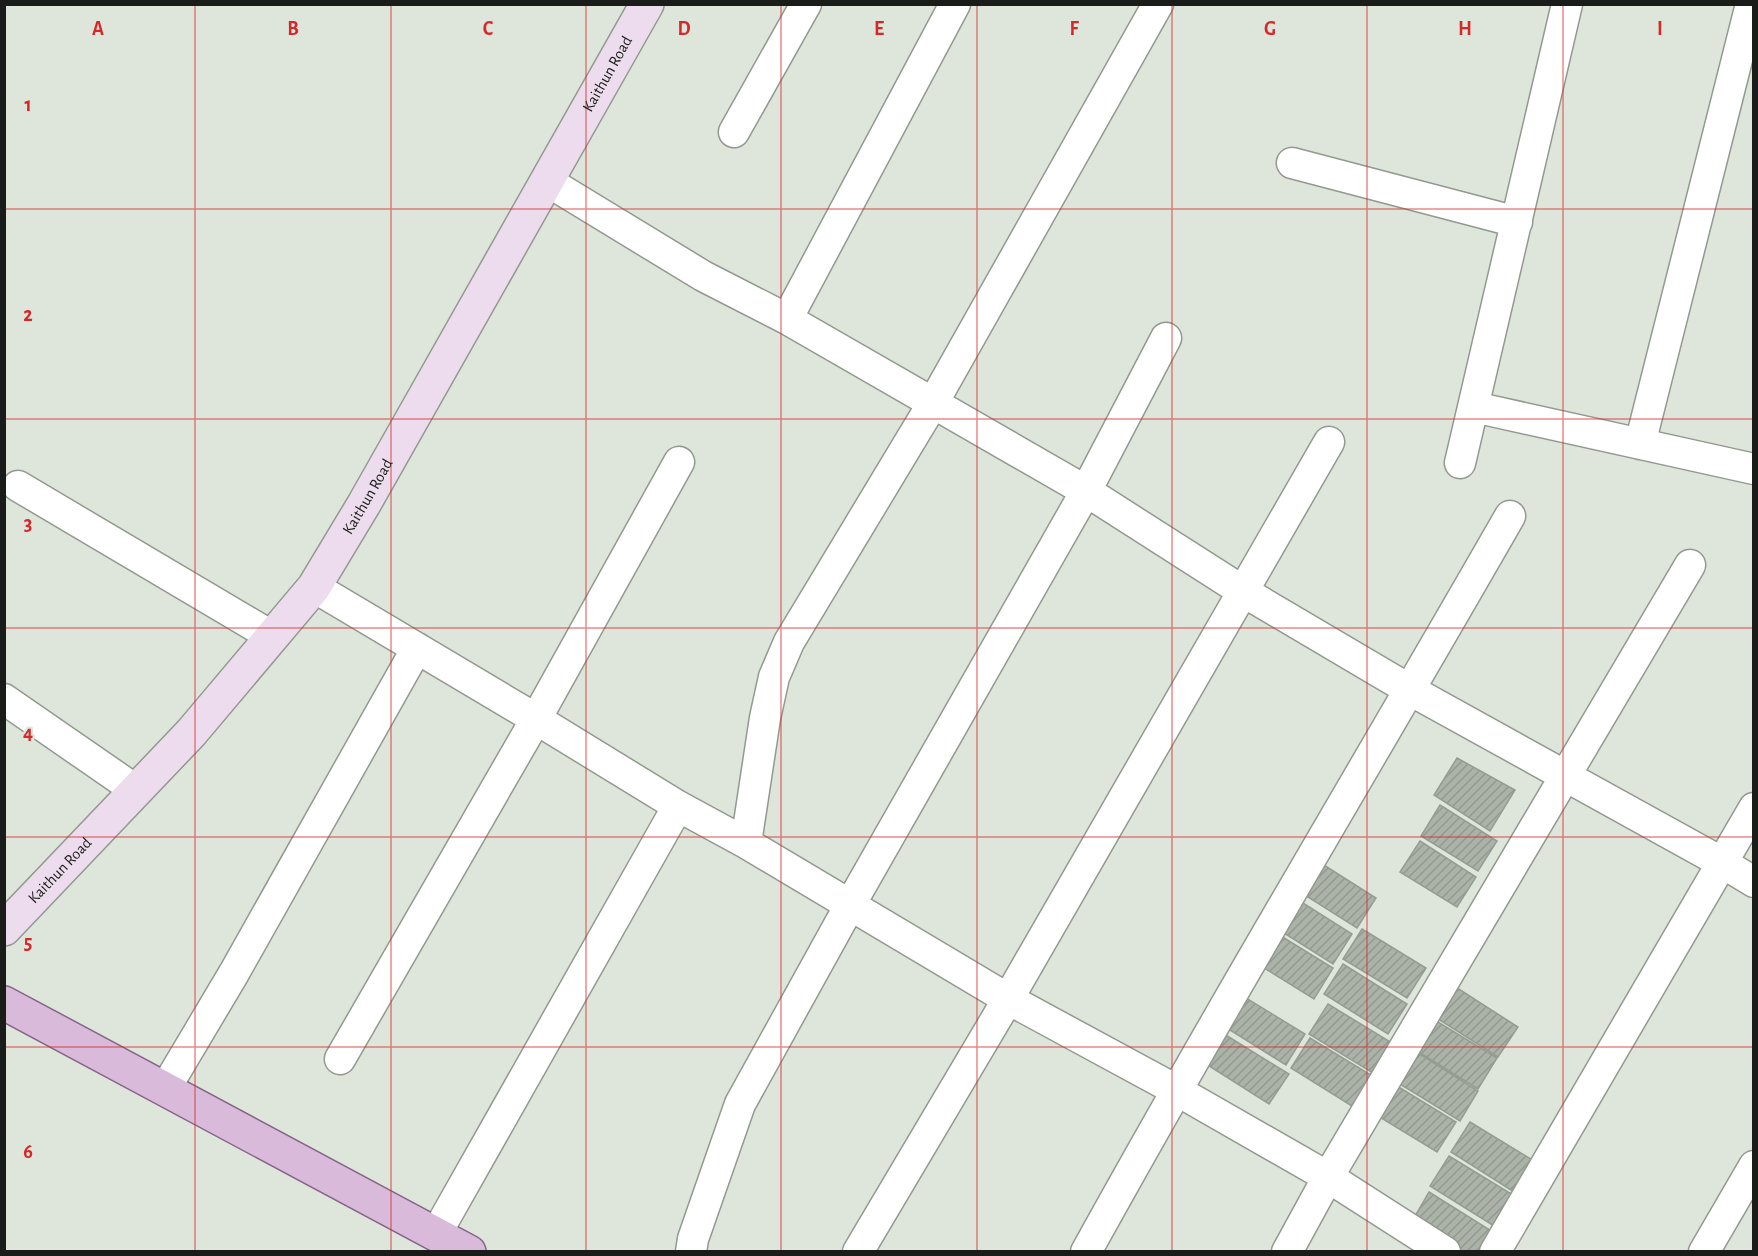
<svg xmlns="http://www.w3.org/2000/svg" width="1758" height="1256" viewBox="0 0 1758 1256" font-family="'Alegreya Sans',sans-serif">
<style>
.building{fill:url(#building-hatch);stroke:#959c92;stroke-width:1.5}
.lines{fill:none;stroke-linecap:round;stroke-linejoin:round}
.street-casing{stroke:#92998f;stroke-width:33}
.secondary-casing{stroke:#92998f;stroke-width:36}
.primary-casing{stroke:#866587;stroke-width:36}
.street{stroke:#fff;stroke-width:30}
.secondary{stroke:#ecdced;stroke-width:33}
.primary{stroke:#d9bada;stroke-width:33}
.grid{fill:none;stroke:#d62828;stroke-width:1.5;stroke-opacity:0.55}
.labels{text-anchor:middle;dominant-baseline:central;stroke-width:4.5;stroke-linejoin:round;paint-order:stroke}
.street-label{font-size:16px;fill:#1a1c19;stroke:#dee6dc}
.grid-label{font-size:20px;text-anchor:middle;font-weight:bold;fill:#d62828;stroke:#dee6dc;stroke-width:4.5;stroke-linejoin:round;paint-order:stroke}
</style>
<defs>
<pattern id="building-hatch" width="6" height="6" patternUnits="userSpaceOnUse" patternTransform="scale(1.5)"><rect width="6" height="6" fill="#abb3a9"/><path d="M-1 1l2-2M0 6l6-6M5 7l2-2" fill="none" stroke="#939991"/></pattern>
</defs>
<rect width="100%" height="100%" fill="#dee6dc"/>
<path class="building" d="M 1457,758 L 1515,790 L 1490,831 L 1434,795 Z
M 1440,805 L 1497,841 L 1478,871 L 1421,836 Z
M 1420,841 L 1476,877 L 1457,907 L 1400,872 Z
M 1319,862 L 1376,898 L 1357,928 L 1300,892 Z
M 1295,898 L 1352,934 L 1333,964 L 1276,928 Z
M 1362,929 L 1426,968 L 1407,998 L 1343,959 Z
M 1276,933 L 1333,968 L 1314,999 L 1256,963 Z
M 1343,964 L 1407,1004 L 1388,1034 L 1324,994 Z
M 1454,986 L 1518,1027 L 1498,1057 L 1435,1017 Z
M 1241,995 L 1305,1034 L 1286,1065 L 1222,1025 Z
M 1328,1004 L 1392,1043 L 1373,1073 L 1309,1034 Z
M 1433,1019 L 1497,1058 L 1478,1089 L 1414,1049 Z
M 1224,1034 L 1289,1074 L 1269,1104 L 1206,1064 Z
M 1310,1038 L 1374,1077 L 1355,1108 L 1291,1068 Z
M 1415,1051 L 1478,1091 L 1460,1121 L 1395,1081 Z
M 1392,1083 L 1456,1122 L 1437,1152 L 1373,1113 Z
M 1470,1122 L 1534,1161 L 1514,1192 L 1451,1152 Z
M 1449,1156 L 1513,1195 L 1494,1226 L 1430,1186 Z
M 1429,1192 L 1493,1232 L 1481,1252 L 1457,1252 L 1411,1223 Z"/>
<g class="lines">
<defs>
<path id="street" d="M 734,132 L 806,4
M 1292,163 L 1517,222
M 547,181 L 703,276 L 787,319 L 1086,491 L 1244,592 L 1410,690 L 1721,862 L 1754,882
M 787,319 L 955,4
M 1474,407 L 1754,469
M 1640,444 L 1751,4
M 1460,463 L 1567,4
M 18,486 L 273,637
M 314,587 L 536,719 L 678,806 L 746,843 L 1008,999 L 1176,1090 L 1328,1177 L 1445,1252
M 4,699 L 137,791
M 746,843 L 765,718 L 774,677 L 789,642 L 933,403 L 1158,4
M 340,1059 L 536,719 L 679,462
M 165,1089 L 234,973 L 417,648
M 436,1234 L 678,806
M 691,1252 L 693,1239 L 740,1104 L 850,905 L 1086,491 L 1166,338
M 858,1252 L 1008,999 L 1329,442
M 1086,1252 C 1223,1004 1369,762 1510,516
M 1287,1252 L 1328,1177 L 1690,565
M 1495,1252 L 1754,808
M 1704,1252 L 1754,1166"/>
<g id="secondary">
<path id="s1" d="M 4,929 L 191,733 L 314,587 L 364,504 L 647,4"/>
</g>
<path id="primary" d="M 4,1003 L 469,1252"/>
</defs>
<use href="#street" class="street-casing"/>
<use href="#secondary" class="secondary-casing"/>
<use href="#primary" class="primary-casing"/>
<use href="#street" class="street"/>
<use href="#secondary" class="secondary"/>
<use href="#primary" class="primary"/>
</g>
<path class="grid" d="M 195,4 L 195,1252M 391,4 L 391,1252M 586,4 L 586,1252M 781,4 L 781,1252M 977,4 L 977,1252M 1172,4 L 1172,1252M 1367,4 L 1367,1252M 1563,4 L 1563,1252M 4,209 L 1754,209M 4,419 L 1754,419M 4,628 L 1754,628M 4,837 L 1754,837M 4,1047 L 1754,1047"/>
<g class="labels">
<g class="street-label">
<text stroke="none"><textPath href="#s1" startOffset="1053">Kaithun Road</textPath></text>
<text stroke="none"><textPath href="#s1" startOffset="567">Kaithun Road</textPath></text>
<text stroke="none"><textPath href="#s1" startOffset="81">Kaithun Road</textPath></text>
</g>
</g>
<g class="grid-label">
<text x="98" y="35">A</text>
<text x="293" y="35">B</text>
<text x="488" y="35">C</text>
<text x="684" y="35">D</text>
<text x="879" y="35">E</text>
<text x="1074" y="35">F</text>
<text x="1270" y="35">G</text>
<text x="1465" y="35">H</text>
<text x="1660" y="35">I</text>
<text x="28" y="111">1</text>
<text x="28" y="321">2</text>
<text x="28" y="530">3</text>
<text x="28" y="739">4</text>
<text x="28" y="949">5</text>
<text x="28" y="1158">6</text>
</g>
<rect width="1758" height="1256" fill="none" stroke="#1a1c19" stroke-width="12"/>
</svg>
